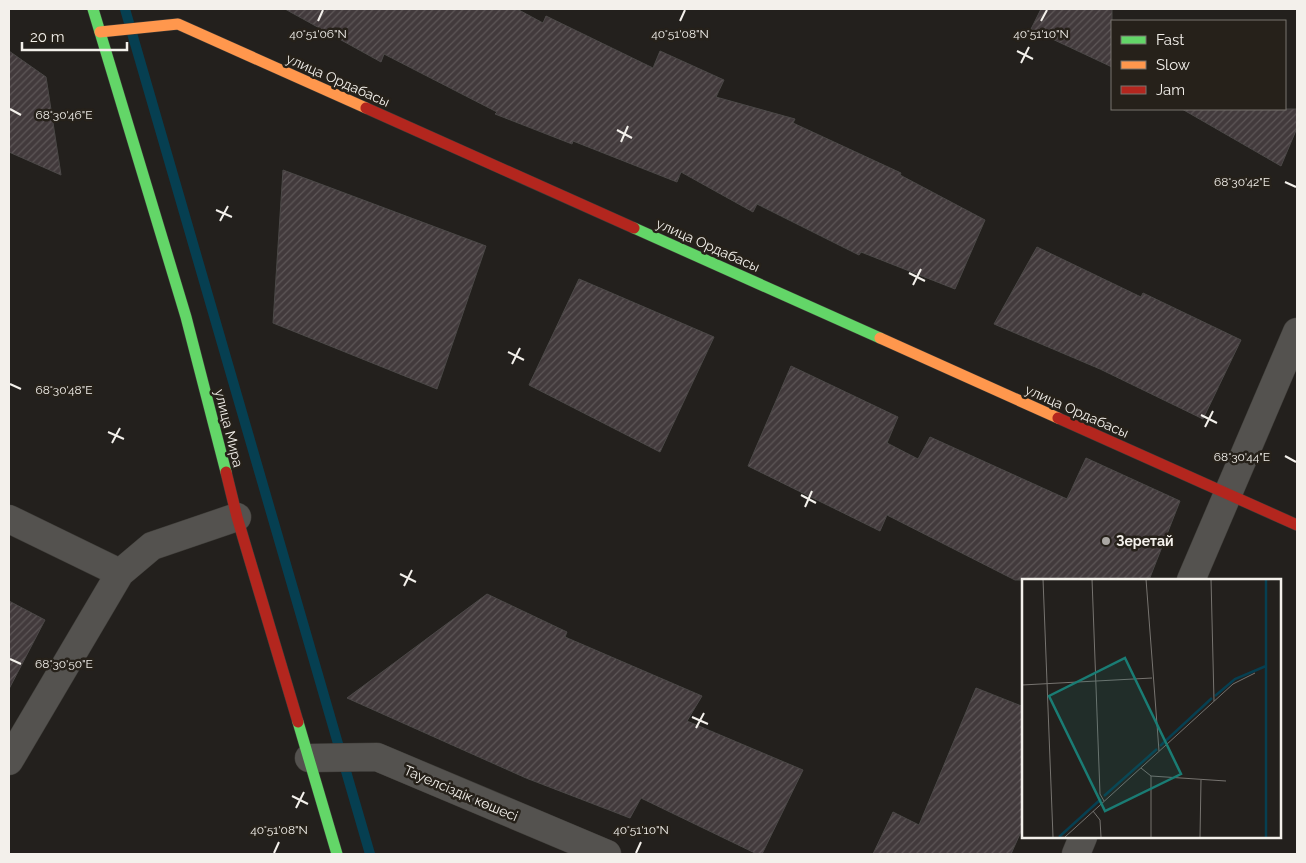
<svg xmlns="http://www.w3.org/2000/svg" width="1306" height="863" viewBox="0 0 1306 863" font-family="Raleway,sans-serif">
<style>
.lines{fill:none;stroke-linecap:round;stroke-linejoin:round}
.stream{stroke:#063f51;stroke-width:10}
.building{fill:url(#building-hatch);stroke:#4b4847}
.street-casing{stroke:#3e3c38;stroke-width:29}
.fast-casing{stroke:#3e3c38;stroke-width:12}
.slow-casing{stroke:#3e3c38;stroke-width:12}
.jam-casing{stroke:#3e3c38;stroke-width:12}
.street{stroke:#54524f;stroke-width:28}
.fast{stroke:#63d668;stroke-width:11}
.slow{stroke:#ff974d;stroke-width:11}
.jam{stroke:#b3261e;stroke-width:11}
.ticks{fill:none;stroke:#f3f0eb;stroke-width:2}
.poi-dot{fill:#aaa7a3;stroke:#26211a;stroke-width:2}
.labels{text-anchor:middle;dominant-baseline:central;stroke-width:5;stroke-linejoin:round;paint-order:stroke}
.street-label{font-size:14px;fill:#f3f0eb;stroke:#26211a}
.poi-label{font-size:14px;font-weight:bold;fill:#f3f0eb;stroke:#26211a;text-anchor:start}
.inset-river{fill:none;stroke:#063f51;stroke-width:2.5}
.inset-road{fill:none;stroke:#76736f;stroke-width:1}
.view{fill:#1a7c74;fill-opacity:0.15;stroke:#1a7c74;stroke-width:2.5}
.inset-edge{fill:none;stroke:#f3f0eb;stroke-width:2.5}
.ticks-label{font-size:12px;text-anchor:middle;fill:#f3f0eb;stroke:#26211a;stroke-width:5;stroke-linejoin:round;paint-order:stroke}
</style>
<defs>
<pattern id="building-hatch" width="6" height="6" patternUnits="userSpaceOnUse" patternTransform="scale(1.25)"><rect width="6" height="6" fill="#423a3c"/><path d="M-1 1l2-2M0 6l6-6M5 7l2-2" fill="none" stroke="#5e5758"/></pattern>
</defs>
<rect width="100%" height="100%" fill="#23201d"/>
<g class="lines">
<path class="stream" d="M 125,9 L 370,854"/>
</g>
<path class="building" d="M 285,9 L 517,9 L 543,23 L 546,16 L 653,68 L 660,51 L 724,80 L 716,97 L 795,119 L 793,123 L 901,173 L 900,175 L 985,220 L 955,289 L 861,252 L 859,255 L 757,204 L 753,212 L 681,172 L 677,182 L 573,141 L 572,144 L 495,114 L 497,112 L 384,54 L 381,62 Z
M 1041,9 L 1112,9 L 1112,67 L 1031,29 Z
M 9,51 L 46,77 L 61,175 L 9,152 Z
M 1182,109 L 1297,109 L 1297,128 L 1281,166 Z
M 283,170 L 486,246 L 437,389 L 273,323 Z
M 1037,247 L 1141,297 L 1143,293 L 1241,340 L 1203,419 L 1100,369 L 994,324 Z
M 579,279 L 714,337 L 660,452 L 529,385 Z
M 791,366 L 898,417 L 887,443 L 918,459 L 930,437 L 1067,499 L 1086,458 L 1180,501 L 1149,580 L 1015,580 L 887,515 L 880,531 L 748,466 Z
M 487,594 L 567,632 L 565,637 L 702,696 L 687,721 L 803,770 L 762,854 L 757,854 L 641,798 L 630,818 L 526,778 L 347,698 Z
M 9,601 L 45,620 L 9,689 Z
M 976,688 L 1024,707 L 1024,825 L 1011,854 L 873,854 L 893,812 L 919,825 Z"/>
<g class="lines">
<defs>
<path id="street" d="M 9,519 L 120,573
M 1191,580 L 1297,332
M 309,758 L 377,757 L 607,854
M 9,761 L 120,573 L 152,546 L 237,517
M 1076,854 L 1083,837"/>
<path id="fast" d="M 93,9 L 186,317 L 226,472
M 634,228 L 880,338
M 298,722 L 337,854"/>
<path id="slow" d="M 100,32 L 178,24 L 366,108
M 880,338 L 1058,418"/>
<path id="jam" d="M 366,108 L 634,228
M 1058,418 L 1297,525
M 226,472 L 237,517 L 298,722"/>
</defs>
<use href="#street" class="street-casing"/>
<use href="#fast" class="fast-casing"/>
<use href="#slow" class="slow-casing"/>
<use href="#jam" class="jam-casing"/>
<use href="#street" class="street"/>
<use href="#fast" class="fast"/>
<use href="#slow" class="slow"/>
<use href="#jam" class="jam"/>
</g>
<path class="ticks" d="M 318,21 L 323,10M 680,21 L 685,10M 1041,21 L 1047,10M 1017,51 L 1033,59M 1021,63 L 1029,47M 10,109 L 21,115M 617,130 L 632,138M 621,142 L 628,126M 1285,182 L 1296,187M 216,210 L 232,217M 220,221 L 228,206M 909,273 L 925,281M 913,285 L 921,269M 508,352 L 524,360M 512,364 L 520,348M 10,384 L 21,389M 1201,415 L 1217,423M 1205,427 L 1213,411M 108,432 L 124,439M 112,443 L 120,428M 1285,456 L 1296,462M 801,495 L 816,503M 805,507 L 812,491M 400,574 L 416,582M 404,586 L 412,570M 10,659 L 21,664M 692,717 L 708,724M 696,728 L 704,713M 292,796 L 308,804M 296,808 L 304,792M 274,853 L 279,842M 636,853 L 641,842"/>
<circle class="poi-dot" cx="1106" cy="541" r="5"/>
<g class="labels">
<g class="street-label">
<text transform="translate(338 80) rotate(24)">улица Ордабасы</text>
<text transform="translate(708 245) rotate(24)">улица Ордабасы</text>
<text transform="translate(1077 411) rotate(24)">улица Ордабасы</text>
<text transform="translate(229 428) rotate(76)">улица Мира</text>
<text transform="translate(461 793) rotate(23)">Тауелсіздік көшесі</text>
</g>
<g class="poi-label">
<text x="1116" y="541">Зеретай</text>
</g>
</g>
<g transform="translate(1022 579)">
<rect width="259" height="259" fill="#23201d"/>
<path class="inset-river" d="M 244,0 L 244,258M 193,117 L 213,100 L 244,87M 138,167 L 190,119M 82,217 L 135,170M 37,258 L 79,220"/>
<path class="inset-road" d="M 21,0 L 31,258M 70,0 L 78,215 L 82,222M 124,0 L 137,172M 189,0 L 192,122M 0,106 L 130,99M 119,189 L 129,197 L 204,202M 129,197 L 129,258M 71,232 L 78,241 L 79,258M 43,258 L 211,105 L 233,94M 178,258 L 179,201"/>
<path class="view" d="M 103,79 L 159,195 L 83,232 L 27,117 Z"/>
<rect width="259" height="259" class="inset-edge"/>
</g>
<g class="ticks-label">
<text x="318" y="38">40°51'06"N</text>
<text x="680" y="38">40°51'08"N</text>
<text x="1041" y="38">40°51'10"N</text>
<text x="64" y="119">68°30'46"E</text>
<text x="1242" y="186">68°30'42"E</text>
<text x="64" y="394">68°30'48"E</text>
<text x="1242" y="461">68°30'44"E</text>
<text x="64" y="668">68°30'50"E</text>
<text x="279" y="834">40°51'08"N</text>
<text x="641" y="834">40°51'10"N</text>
</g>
<rect width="1306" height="863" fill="none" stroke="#f3f0eb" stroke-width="20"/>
<rect x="1111" y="20" width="175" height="90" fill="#26211a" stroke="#78746e"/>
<rect x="1121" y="36" width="25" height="8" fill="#63d668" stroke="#78746e"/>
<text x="1156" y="45" font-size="15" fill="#f3f0eb">Fast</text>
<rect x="1121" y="61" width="25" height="8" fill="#ff974d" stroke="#78746e"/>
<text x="1156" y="70" font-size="15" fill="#f3f0eb">Slow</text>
<rect x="1121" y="86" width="25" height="8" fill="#b3261e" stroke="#78746e"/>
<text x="1156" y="95" font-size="15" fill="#f3f0eb">Jam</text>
<path d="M22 42v8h105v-8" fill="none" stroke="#f3f0eb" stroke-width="2.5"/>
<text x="30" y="42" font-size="15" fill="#f3f0eb" stroke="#26211a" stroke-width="4" paint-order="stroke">20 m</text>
</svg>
